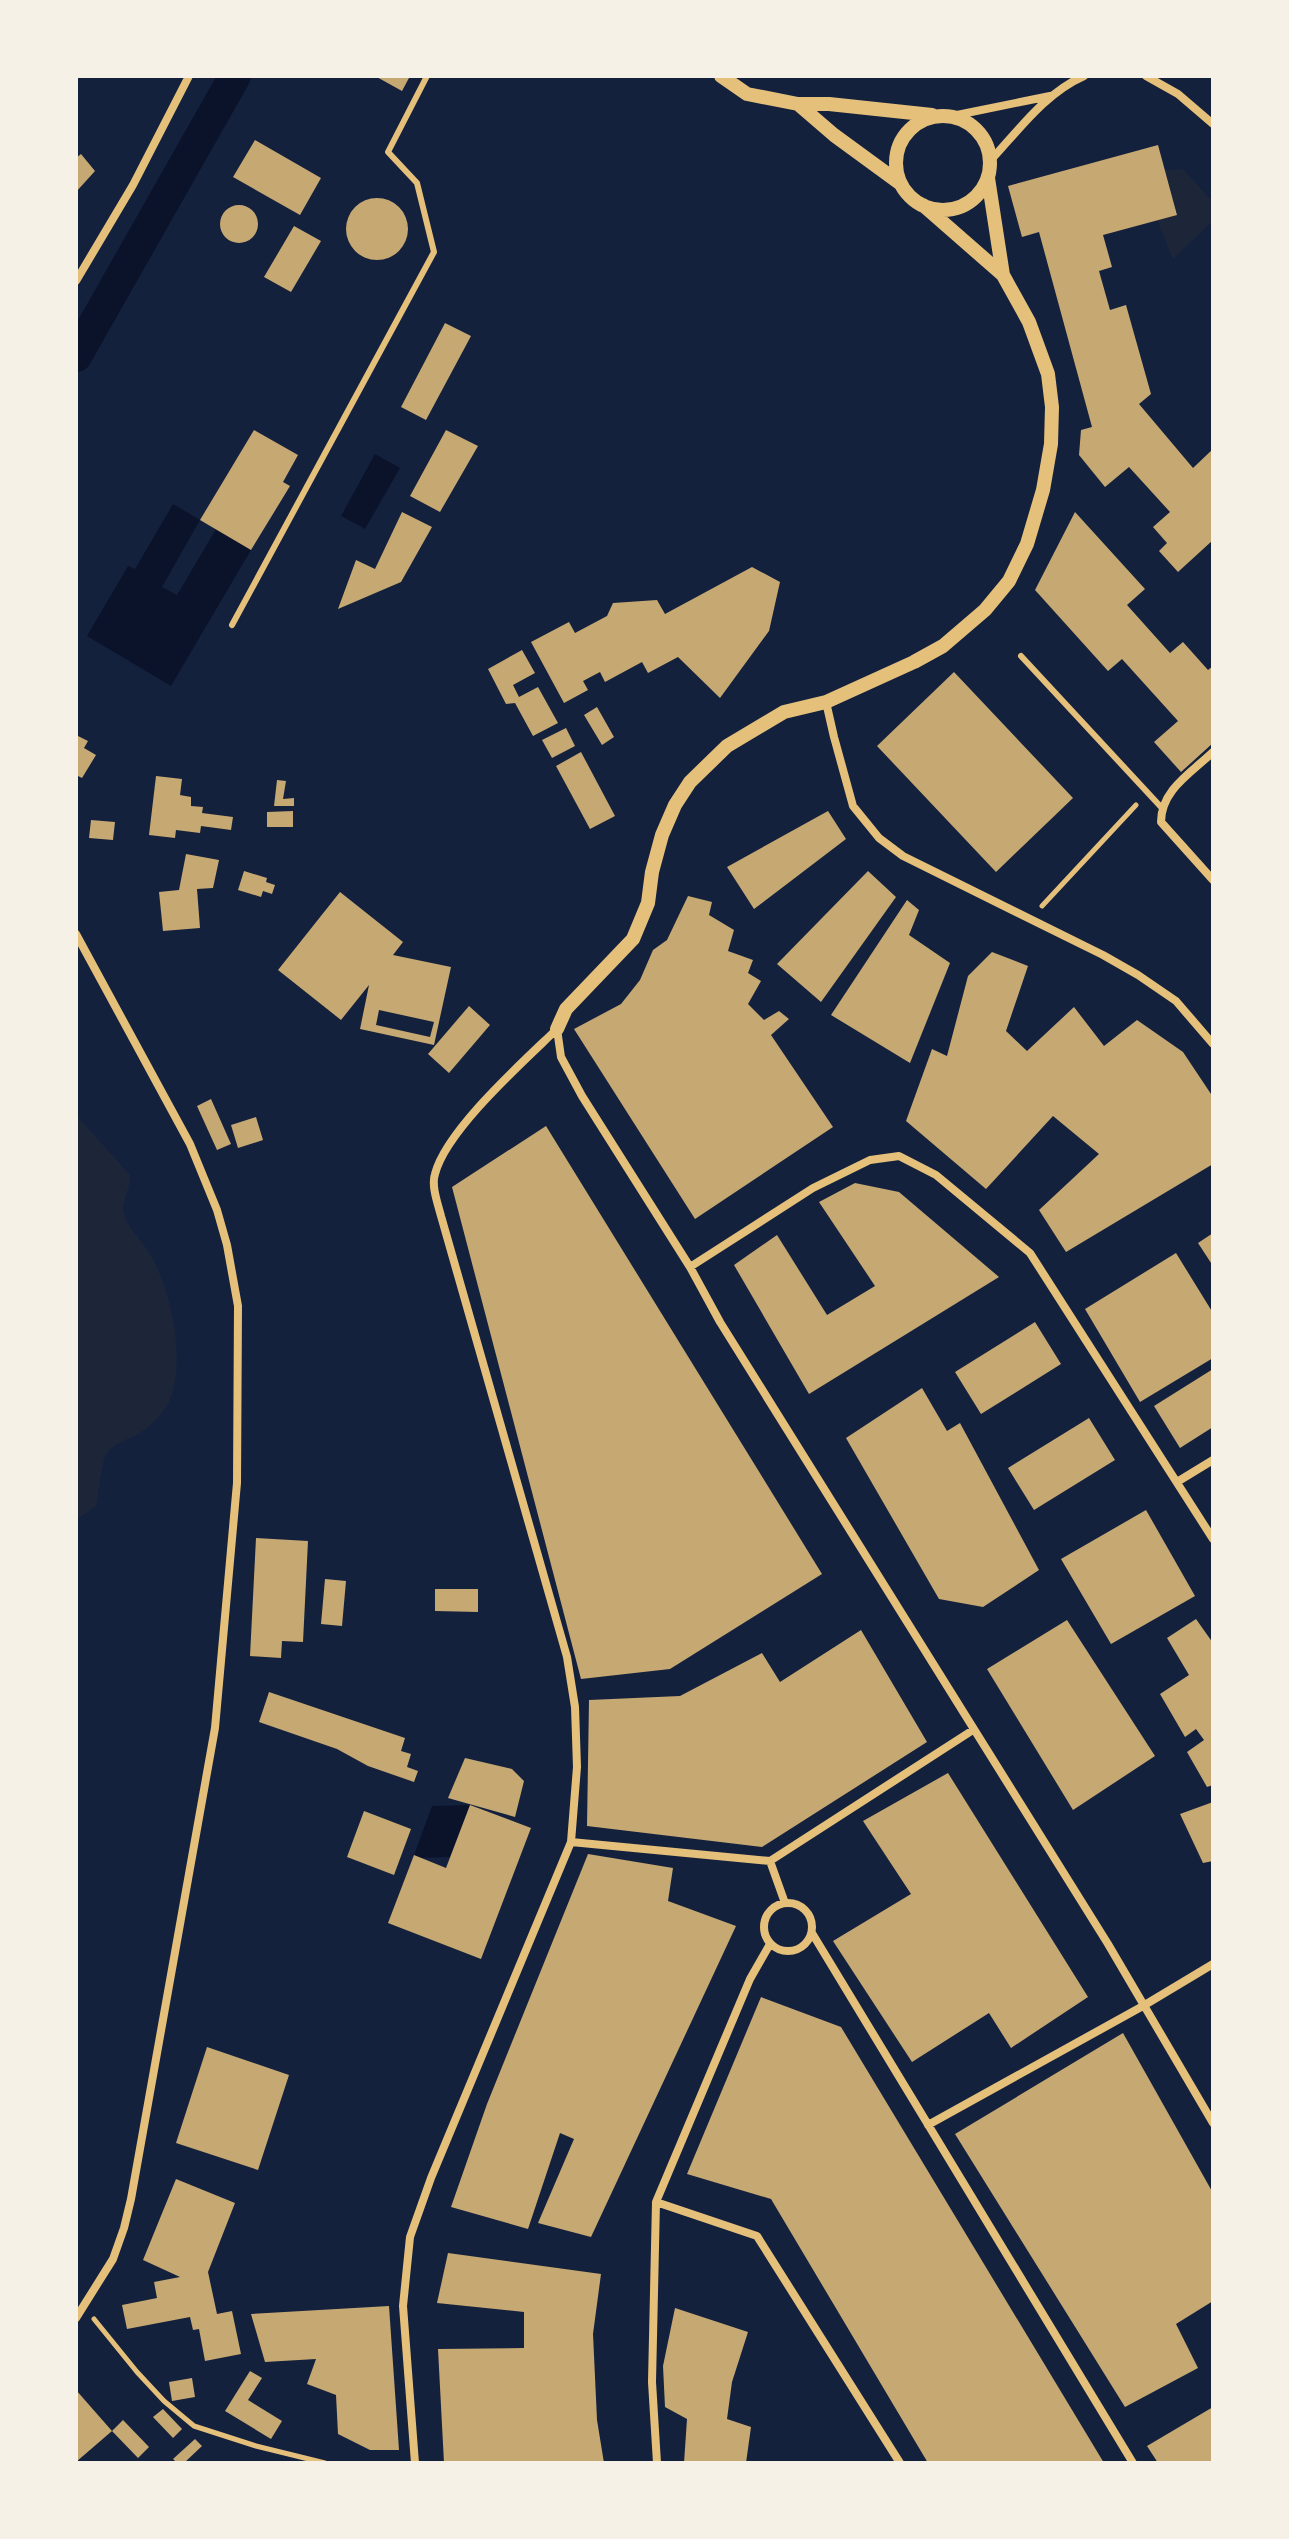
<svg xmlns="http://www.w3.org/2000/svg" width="1289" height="2539" viewBox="0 0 1289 2539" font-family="Commissioner,sans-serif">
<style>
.green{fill:#1d2539}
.water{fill:#0b132b}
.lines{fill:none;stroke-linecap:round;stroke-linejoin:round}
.canal{stroke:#0b132b;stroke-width:32}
.building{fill:#c6a872;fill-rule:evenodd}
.path{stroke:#e5c07b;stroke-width:5}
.service{stroke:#e5c07b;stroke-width:6}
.minor{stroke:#e5c07b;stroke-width:8}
.tertiary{stroke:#e5c07b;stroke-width:14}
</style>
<rect width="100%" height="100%" fill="#14213d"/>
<path class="green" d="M 1183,169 L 1213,202 L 1213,221 L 1173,259 L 1157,220 L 1177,214 L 1165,170 Z
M 76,1115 L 130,1175 C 131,1188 122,1200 123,1211 C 126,1226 138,1236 146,1248 C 171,1284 187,1361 169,1402 C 164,1412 150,1427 140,1433 C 128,1440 111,1443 105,1457 C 100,1471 99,1491 96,1506 L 76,1520 Z"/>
<path class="water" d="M 375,454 L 400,468 L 365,529 L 341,516 Z
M 173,504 L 200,520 L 162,587 L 177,595 L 216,529 L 251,550 L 171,686 L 87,636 L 128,566 L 135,569 Z
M 470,1805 L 451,1857 L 413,1858 L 432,1806 Z"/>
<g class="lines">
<path class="canal" d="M 76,356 L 235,76"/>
</g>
<path class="building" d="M 375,76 L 410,76 L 402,91 Z
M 255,140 L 321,178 L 300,215 L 233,177 Z
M 1158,145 L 1177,215 L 1103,235 L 1112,267 L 1099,271 L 1110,310 L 1126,305 L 1151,394 L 1139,404 L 1193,468 L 1213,449 L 1213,540 L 1178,572 L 1159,551 L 1167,543 L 1153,527 L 1170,512 L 1129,467 L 1105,487 L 1079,455 L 1081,430 L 1092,427 L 1039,232 L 1022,237 L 1008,186 Z
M 81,154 L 95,171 L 76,192 L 76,158 Z
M346 229a31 31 0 1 1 62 0a31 31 0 1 1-62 0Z
M220 224a19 19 0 1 1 38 0a19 19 0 1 1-38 0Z
M 294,226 L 321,241 L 291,292 L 264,277 Z
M 445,323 L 471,336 L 426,420 L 401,407 Z
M 254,430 L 298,455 L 283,482 L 290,486 L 251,550 L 200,520 Z
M 446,430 L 478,446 L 440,512 L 410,496 Z
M 402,512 L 432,527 L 401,582 L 338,609 L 356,560 L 375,569 Z
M 1075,512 L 1145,589 L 1127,605 L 1170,653 L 1183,642 L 1208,670 L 1213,666 L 1213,743 L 1181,772 L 1154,742 L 1178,721 L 1122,659 L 1108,671 L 1035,590 Z
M 752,567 L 780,582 L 769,631 L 720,698 L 678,657 L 648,673 L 642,662 L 605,682 L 600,672 L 583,681 L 588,690 L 564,703 L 531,642 L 569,622 L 575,633 L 607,616 L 613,603 L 657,600 L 665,614 Z
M 522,650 L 535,673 L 513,685 L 519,697 L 538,687 L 558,723 L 533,736 L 515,703 L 506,704 L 488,669 Z
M 954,672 L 1073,798 L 996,872 L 877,746 Z
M 597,707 L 614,737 L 602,745 L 584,715 Z
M 566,728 L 575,746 L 552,758 L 542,740 Z
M 76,735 L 88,741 L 84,748 L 96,755 L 82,778 L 76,775 Z
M 581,752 L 615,816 L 590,829 L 556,766 Z
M 156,776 L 182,779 L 180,795 L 191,797 L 191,806 L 203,807 L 202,813 L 233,817 L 231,830 L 201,826 L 200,833 L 176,830 L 175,838 L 149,835 Z
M 277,780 L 286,781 L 283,799 L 294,798 L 294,806 L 274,806 Z
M 293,811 L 293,827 L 267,827 L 267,812 Z
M 828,811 L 846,839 L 754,909 L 727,867 Z
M 91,820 L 115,822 L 113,840 L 89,838 Z
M 186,854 L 219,860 L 213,888 L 197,889 L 200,928 L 163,931 L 159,892 L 179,890 Z
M 244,871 L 267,878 L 266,882 L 275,885 L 272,894 L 263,891 L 261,897 L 238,890 Z
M 868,871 L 896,897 L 821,1002 L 777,964 Z
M 340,892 L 403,942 L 393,955 L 451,967 L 434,1045 L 360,1029 L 369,985 L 341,1020 L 278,970 ZM 379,1010 L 434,1022 L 430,1037 L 376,1025 Z
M 688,896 L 712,902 L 709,915 L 734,930 L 728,951 L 753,960 L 748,973 L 761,981 L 748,1004 L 764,1020 L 779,1011 L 789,1019 L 771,1035 L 833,1127 L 695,1219 L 574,1029 L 621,1004 L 640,980 L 653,950 L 667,940 Z
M 907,900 L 919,910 L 909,935 L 950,963 L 910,1063 L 831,1015 Z
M 992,952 L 1028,966 L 1006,1031 L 1027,1051 L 1074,1007 L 1104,1046 L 1137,1020 L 1183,1052 L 1213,1097 L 1213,1164 L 1066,1252 L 1039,1210 L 1099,1154 L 1053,1116 L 986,1189 L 906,1121 L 932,1049 L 947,1056 L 968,976 Z
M 469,1006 L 490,1025 L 449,1073 L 428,1054 Z
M 211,1099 L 231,1144 L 217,1150 L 197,1106 Z
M 256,1117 L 263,1140 L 238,1148 L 231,1125 Z
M 546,1126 L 822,1574 L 670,1669 L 581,1679 L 452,1187 Z
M 855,1183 L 899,1192 L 999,1277 L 809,1394 L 734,1265 L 777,1235 L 827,1315 L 875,1286 L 819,1202 Z
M 1213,1233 L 1213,1266 L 1198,1243 Z
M 1176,1253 L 1213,1313 L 1213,1358 L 1140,1402 L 1085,1309 Z
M 1035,1322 L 1061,1364 L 981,1414 L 955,1372 Z
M 1213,1369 L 1213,1427 L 1180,1448 L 1154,1406 Z
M 922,1388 L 947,1431 L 960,1423 L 1039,1570 L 983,1607 L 939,1599 L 846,1438 Z
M 1089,1418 L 1115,1460 L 1034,1510 L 1008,1468 Z
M 1146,1510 L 1195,1596 L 1111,1644 L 1061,1559 Z
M 256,1538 L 308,1541 L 303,1642 L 282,1641 L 281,1658 L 250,1656 Z
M 325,1579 L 346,1581 L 342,1626 L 321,1624 Z
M 435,1589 L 478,1589 L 478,1612 L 435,1611 Z
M 1196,1619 L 1213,1643 L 1213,1785 L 1207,1787 L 1187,1752 L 1204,1740 L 1196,1729 L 1185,1737 L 1160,1694 L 1189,1675 L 1167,1638 Z
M 1067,1620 L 1155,1756 L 1073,1810 L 987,1669 Z
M 861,1630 L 927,1742 L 762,1847 L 587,1826 L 589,1700 L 680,1696 L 762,1653 L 780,1682 Z
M 269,1692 L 405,1738 L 401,1751 L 411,1754 L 407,1767 L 418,1771 L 414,1782 L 368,1766 L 337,1749 L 259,1722 Z
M 465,1758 L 512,1769 L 524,1781 L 515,1817 L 448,1798 Z
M 948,1773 L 1088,1997 L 1011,2048 L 989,2013 L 912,2062 L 833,1941 L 911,1894 L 863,1821 Z
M 1213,1802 L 1213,1861 L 1203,1863 L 1180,1814 Z
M 470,1805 L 531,1828 L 481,1959 L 388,1923 L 414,1855 L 446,1868 Z
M 364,1811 L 411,1829 L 394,1875 L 347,1857 Z
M 588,1854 L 673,1868 L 668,1901 L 736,1926 L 591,2237 L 538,2223 L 574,2139 L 560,2133 L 528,2229 L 451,2207 L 487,2104 Z
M 761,1997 L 841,2027 L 1104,2463 L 928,2463 L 771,2199 L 687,2174 Z
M 1123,2033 L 1213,2193 L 1213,2301 L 1176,2324 L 1198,2368 L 1125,2407 L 955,2134 Z
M 207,2047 L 289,2075 L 258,2170 L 176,2143 Z
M 176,2179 L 235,2203 L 208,2272 L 217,2314 L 232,2311 L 241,2354 L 205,2361 L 199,2329 L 193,2330 L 190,2317 L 127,2329 L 122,2305 L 157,2298 L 154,2282 L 180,2277 L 143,2260 Z
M 448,2253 L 601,2274 L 593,2334 L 597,2420 L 604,2463 L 444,2463 L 438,2349 L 524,2348 L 524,2312 L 437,2303 Z
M 389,2306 L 399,2450 L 370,2450 L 338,2434 L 336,2395 L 307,2384 L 316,2359 L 265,2362 L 251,2314 Z
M 675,2308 L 748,2332 L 732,2382 L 727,2419 L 751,2427 L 746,2463 L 684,2463 L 687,2419 L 665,2407 L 663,2366 Z
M 250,2371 L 262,2378 L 248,2400 L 282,2421 L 271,2439 L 225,2411 Z
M 192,2378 L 195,2397 L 172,2401 L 169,2382 Z
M 76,2390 L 112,2431 L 76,2462 Z
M 1213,2407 L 1213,2463 L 1158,2463 L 1147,2446 Z
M 163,2409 L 182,2429 L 173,2438 L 153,2417 Z
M 123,2420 L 149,2447 L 138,2458 L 112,2431 Z
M 195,2439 L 202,2446 L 184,2463 L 177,2463 L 173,2459 Z"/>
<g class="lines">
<path class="path" d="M 1042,906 L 1136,805
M 94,2319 L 137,2372 L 164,2401 L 194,2426 L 256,2446 L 325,2463"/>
<path class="service" d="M 232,625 L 434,252 L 417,183 L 388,152 L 427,76
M 1021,656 L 1161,807"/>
<path class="minor" d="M 1146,76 L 1178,94 L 1213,124
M 952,116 L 1050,96
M 990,161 C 1018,131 1045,93 1084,76
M 76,281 L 133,185 L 189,76
M 826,702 L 834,737 L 853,806 L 879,838 L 903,856 L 1103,955 L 1138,975 L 1176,1001 L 1213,1044
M 1213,752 C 1191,773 1161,790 1161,822 L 1213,880
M 76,934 L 190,1144 L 217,1210 L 227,1245 L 238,1306 L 237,1483 L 215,1728 L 131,2199 L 124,2228 L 113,2259 L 76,2318
M 557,1029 L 561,1057 L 582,1096 L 690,1267 L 720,1322 L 1108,1944 L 1213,2123
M 690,1267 L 813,1188 L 870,1160 L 899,1156 L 936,1175 L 1030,1253 L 1213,1539
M 1177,1482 L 1213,1460
M 571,1842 L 770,1861 L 973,1730
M 770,1861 L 785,1903
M764 1927a24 24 0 1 1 48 0a24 24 0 1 1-48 0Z
M 812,1933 L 1133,2463
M 928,2125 L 1143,2006 L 1213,1964
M 656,2202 L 757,2236 L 900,2463
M 415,2463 L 403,2306 L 410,2237 L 431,2178 L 571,1842 L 577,1767 L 575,1707 L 567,1657 L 441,1216 C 438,1204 431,1186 435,1174 C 446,1130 524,1061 557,1029
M 657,2463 L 652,2382 L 656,2202 L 750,1979 L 770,1944"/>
<path class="tertiary" d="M 721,76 L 747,94 L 798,104 L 829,104 L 932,115
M 798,104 L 834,135 L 901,184
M896 163a47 47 0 1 1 94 0a47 47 0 1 1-94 0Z
M 988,178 L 1003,275
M 557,1029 L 566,1009 L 633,939 L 648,903 L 652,872 L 662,835 L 675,805 L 690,782 L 727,746 L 784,712 L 826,702 L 914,662 L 943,646 L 985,610 L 1009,581 L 1027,544 L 1043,490 L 1051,444 L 1052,407 L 1048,374 L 1029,322 L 1003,275 L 923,205"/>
</g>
<rect width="1289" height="2539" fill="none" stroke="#f6f1e7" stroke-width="156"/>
</svg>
